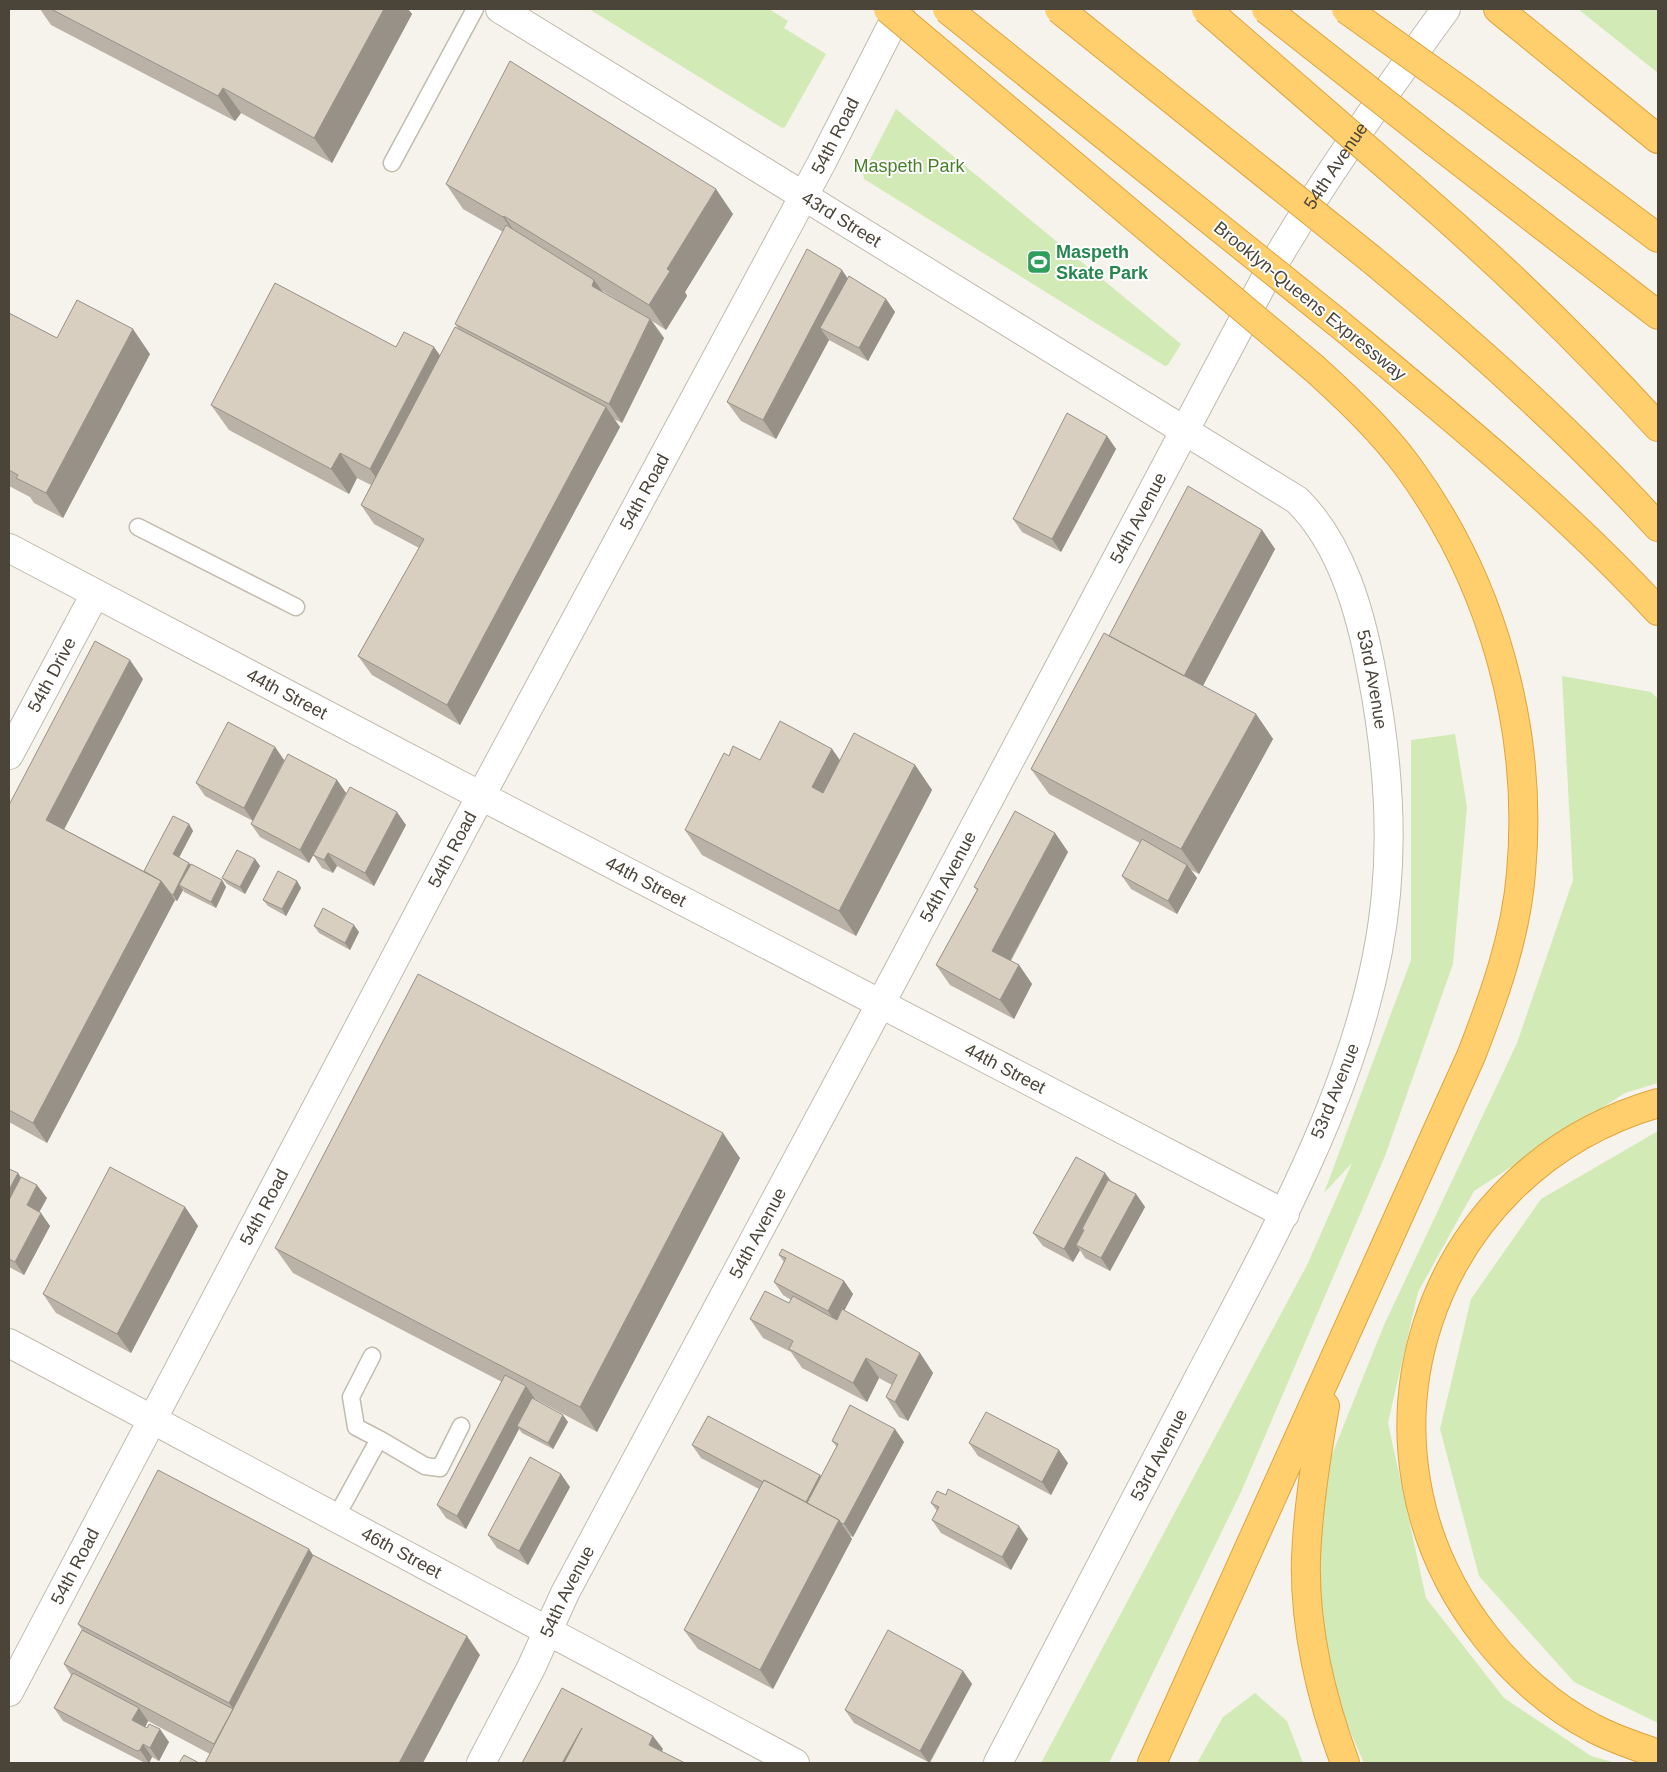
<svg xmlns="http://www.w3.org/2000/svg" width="1667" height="1772" viewBox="0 0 1667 1772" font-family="Helvetica,sans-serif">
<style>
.green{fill:#d2eab5}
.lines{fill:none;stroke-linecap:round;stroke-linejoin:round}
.lane-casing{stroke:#c2bbae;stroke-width:19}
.street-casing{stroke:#c2bbae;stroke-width:30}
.highway-casing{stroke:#e0a43c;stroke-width:30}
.lane{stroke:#fff;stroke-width:16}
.street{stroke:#fff;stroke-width:28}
.highway{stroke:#ffcf6e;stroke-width:28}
.highway-bridge-casing{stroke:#e0a43c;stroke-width:30;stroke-linecap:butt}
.highway-bridge{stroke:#ffcf6e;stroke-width:28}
.wall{fill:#bab2a6;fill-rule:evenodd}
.shaded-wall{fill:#979187}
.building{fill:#d8cfc1;stroke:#979187}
.labels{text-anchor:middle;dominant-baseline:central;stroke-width:4;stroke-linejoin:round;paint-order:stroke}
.street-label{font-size:18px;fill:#4b4439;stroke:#fff}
.park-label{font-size:18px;fill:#4a7f2a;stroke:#fff}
.leisure-label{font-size:18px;font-weight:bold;fill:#27864d;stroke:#fff;text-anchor:start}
</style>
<rect width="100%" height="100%" fill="#f6f3ec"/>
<path class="green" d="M 589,9 L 769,9 L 788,21 L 784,28 L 826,54 L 785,127 L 782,128 Z
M 1578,9 L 1658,9 L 1658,73 Z
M 896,109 L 1181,344 L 1168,365 L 1165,366 L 864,179 L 863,173 Z
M 1562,676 L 1651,692 L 1658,699 L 1658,1083 L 1625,1093 L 1474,1191 L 1418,1292 L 1388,1423 L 1426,1598 L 1504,1698 L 1591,1756 L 1616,1763 L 1364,1763 L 1342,1713 L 1315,1599 L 1325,1472 L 1384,1325 L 1517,1043 L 1573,880 Z
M 1455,734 L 1467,807 L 1453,964 L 1385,1156 L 1241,1492 L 1109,1763 L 1041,1763 L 1307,1265 L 1352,1163 L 1324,1193 L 1411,960 L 1411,740 Z
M 1658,1131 L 1658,1723 L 1574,1682 L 1479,1576 L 1440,1429 L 1471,1299 L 1541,1199 Z
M 1255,1693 L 1287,1721 L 1303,1763 L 1197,1763 L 1223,1717 Z"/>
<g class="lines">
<defs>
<path id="lane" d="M 392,163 L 475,9
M 138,527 L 296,607
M 372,1356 L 351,1397 L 356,1427 L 379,1439
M 336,1517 L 379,1439 L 425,1466 L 440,1468 L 461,1426"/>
<g id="street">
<path id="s1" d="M 500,9 L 1297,500 C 1342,544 1361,614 1372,674 C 1386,747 1393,820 1386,894 C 1370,1069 1275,1231 1195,1385 C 1130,1511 1064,1637 998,1763"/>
<path id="s2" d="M 9,548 L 481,796 L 1285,1214"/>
<path id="s3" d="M 9,755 L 95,594"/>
<path id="s4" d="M 9,1343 L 795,1763"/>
<path id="s5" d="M 9,1692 L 462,831 L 822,162 L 900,9"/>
<path id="s6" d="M 481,1763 L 531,1668 L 565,1593 L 881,1003 L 1264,281 C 1318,186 1382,97 1446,9"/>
</g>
<path id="highway" d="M 1498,9 L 1658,139
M 1465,94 L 1658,238
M 1436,143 L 1658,315
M 1411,187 C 1498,262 1581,342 1658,427
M 1371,259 C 1472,343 1570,430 1658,527
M 1338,323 C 1449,415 1560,505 1658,611
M 1658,1103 C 1424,1171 1335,1446 1486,1637 C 1514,1673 1552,1707 1593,1728 C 1613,1739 1636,1746 1658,1754
M 1325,1406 C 1316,1456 1308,1507 1306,1558 C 1304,1627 1321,1698 1345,1763
M 1152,1763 L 1471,1056 C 1494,997 1516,936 1521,873 C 1534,731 1493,583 1409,468 C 1382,431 1349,400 1315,369"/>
</defs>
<use href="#lane" class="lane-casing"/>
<use href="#street" class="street-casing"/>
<use href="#highway" class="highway-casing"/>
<use href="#lane" class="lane"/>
<use href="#street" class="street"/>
<use href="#highway" class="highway"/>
<defs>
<path id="highway-bridge" d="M 888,9 L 1315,369
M 947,9 L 1338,323
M 1059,9 L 1371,259
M 1206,9 L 1411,187
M 1266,9 L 1436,143
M 1346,9 L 1465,94"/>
</defs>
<use href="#highway-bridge" class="highway-bridge-casing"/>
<use href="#highway-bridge" class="highway-bridge"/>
</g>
<path class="wall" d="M 40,9 L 408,9 L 412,14 L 332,163 L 241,113 L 235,121 L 51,25 Z
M 446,184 L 733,214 L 685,292 L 687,296 L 666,330 L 652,321 L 664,338 L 622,423 L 614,419 L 620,427 L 460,725 L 372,675 L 358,656 L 419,548 L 374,524 L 361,505 L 371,485 L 357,478 L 349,494 L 229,430 L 211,405 L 396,347 L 440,356 L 459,330 L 455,324 L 503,232 L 463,209 ZM 601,290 L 619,301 L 602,292 Z
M 848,278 L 886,299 L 895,312 L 868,361 L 829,340 L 776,439 L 741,421 L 727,402 Z
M 9,313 L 57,338 L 150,354 L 63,518 L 34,503 L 30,497 L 9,486 Z
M 1107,436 L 1116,449 L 1061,552 L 1022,532 L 1013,519 Z
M 1262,530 L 1275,549 L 1203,686 L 1256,714 L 1273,739 L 1199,874 L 1191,870 L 1197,878 L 1177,914 L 1131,889 L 1122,876 L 1140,843 L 1049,794 L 1031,769 L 1109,636 Z
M 143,679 L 64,829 L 144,871 L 189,824 L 193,831 L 179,858 L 190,864 L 222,880 L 226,887 L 216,908 L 184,892 L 183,890 L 177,901 L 175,900 L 47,1143 L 9,1122 L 9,805 Z
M 275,747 L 284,760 L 337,780 L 346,793 L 309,863 L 260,837 L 251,824 L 253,821 L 205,796 L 196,783 Z
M 832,749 L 840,760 L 915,765 L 932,790 L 856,936 L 702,855 L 685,830 L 760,760 Z
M 406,825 L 374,886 L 337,866 L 333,873 L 322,868 L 313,855 Z
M 1055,833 L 1068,852 L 1011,961 L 1019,965 L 1032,984 L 1014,1019 L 950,985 L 936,965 L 977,890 L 974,887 Z
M 255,859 L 260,866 L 245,894 L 227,884 L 222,878 Z
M 297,881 L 301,888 L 286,916 L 268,906 L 263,900 Z
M 314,926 L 359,932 L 350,950 L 319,933 Z
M 740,1158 L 597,1432 L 535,1399 L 534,1400 L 568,1422 L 553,1449 L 522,1433 L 519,1429 L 466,1529 L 446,1518 L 437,1505 L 502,1382 L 293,1273 L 275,1248 Z
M 9,1169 L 47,1198 L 39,1212 L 50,1226 L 24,1275 L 9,1267 Z
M 1105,1173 L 1111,1181 L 1136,1194 L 1145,1207 L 1110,1271 L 1085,1258 L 1080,1250 L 1073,1262 L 1043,1246 L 1033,1233 Z
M 185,1207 L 198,1226 L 131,1353 L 56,1313 L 43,1294 Z
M 779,1255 L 844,1281 L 853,1294 L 844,1311 L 920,1353 L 933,1373 L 908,1421 L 899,1417 L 886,1397 L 892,1385 L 879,1378 L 867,1402 L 802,1368 L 791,1352 L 763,1338 L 750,1319 L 789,1303 L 791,1300 L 783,1295 L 774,1282 L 784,1262 Z
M 832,1441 L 904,1442 L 853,1537 L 850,1536 L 852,1539 L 773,1689 L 698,1649 L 684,1630 L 759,1489 L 701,1458 L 692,1445 L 820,1475 L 821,1477 L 837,1447 Z
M 969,1443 L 1068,1463 L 1051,1495 L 978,1456 Z
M 570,1487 L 528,1565 L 497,1548 L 488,1535 Z
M 931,1503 L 1028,1539 L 1011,1570 L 941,1533 L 932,1520 L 937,1511 Z
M 313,1555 L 480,1655 L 210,1754 L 148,1721 L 145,1727 L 169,1742 L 159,1761 L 152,1757 L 149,1763 L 145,1763 L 63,1721 L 54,1708 L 71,1675 L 64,1664 L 82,1630 L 78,1624 Z
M 963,1671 L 972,1684 L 930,1763 L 854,1723 L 845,1710 Z"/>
<path class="shaded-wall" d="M 384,9 L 408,9 L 412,14 L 332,163 L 314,138 Z
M 223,88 L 241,113 L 235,121 L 218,96 Z
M 716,189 L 733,214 L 685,292 L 687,296 L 666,330 L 649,305 L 667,269 Z
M 504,216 L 521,241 L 520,242 L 503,217 Z
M 842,270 L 855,289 L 820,328 L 829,340 L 776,439 L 763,420 Z
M 594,280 L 608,299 L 592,286 Z
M 886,299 L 895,312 L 868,361 L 859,348 Z
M 650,319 L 664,338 L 622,423 L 609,404 Z
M 133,329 L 150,354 L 63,518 L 46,493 Z
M 434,347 L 452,372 L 387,494 L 370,469 Z
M 606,407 L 620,427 L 460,725 L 447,705 Z
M 1107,436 L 1116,449 L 1061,552 L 1052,539 Z
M 340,453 L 357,478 L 349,494 L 331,469 Z
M 1262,530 L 1275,549 L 1198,695 L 1184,676 Z
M 130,660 L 143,679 L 59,839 L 46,820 Z
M 1256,714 L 1273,739 L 1199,874 L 1181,849 Z
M 275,747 L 284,760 L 253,821 L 244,808 Z
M 832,749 L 849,774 L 830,812 L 812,787 Z
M 915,765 L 932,790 L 856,936 L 839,911 Z
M 337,780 L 346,793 L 309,863 L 300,850 Z
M 397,812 L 406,825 L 374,886 L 365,873 Z
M 189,824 L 193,831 L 177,861 L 173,854 Z
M 1055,833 L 1068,852 L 1005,970 L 992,951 Z
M 328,853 L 337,866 L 333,873 L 324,860 Z
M 255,859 L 260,866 L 245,894 L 240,887 Z
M 189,863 L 194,869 L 179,885 L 183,890 L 177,901 L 173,895 Z
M 1187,865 L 1197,878 L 1177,914 L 1168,901 Z
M 222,880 L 226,887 L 216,908 L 211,902 Z
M 161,881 L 175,900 L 47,1143 L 33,1123 Z
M 297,881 L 301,888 L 286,916 L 282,909 Z
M 354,925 L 359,932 L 350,950 L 345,943 Z
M 1019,965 L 1032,984 L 1014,1019 L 1000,1000 Z
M 723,1133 L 740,1158 L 597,1432 L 580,1407 Z
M 18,1173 L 27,1186 L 9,1220 L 9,1190 Z
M 1105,1173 L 1114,1186 L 1084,1230 L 1082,1229 L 1087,1236 L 1076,1245 L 1080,1250 L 1073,1262 L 1064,1249 Z
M 37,1185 L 47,1198 L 36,1218 L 27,1205 Z
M 1136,1194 L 1145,1207 L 1110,1271 L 1101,1258 Z
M 185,1207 L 198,1226 L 131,1353 L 117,1334 Z
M 41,1213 L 50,1226 L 24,1275 L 15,1262 Z
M 844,1281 L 853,1294 L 837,1324 L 828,1311 Z
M 920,1353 L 933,1373 L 908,1421 L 895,1402 Z
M 866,1358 L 879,1378 L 867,1402 L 853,1383 Z
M 526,1386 L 535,1399 L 520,1427 L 517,1426 L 519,1429 L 466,1529 L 457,1516 Z
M 563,1415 L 568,1422 L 553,1449 L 548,1443 Z
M 895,1429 L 904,1442 L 853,1537 L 844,1524 Z
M 1059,1450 L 1068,1463 L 1051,1495 L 1042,1482 Z
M 561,1474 L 570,1487 L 528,1565 L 519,1551 Z
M 820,1475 L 829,1488 L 807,1505 L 805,1504 Z
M 839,1520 L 852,1539 L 773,1689 L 760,1670 Z
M 1019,1526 L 1028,1539 L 1011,1570 L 1002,1557 Z
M 309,1549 L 326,1574 L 246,1728 L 229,1703 Z
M 467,1636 L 480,1655 L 423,1763 L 399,1763 Z
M 963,1671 L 972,1684 L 929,1763 L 920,1751 Z
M 139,1708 L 148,1721 L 142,1734 L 132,1720 Z
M 582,1728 L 578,1763 L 562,1763 Z
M 160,1729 L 169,1742 L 159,1761 L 150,1748 Z
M 653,1736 L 663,1749 L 658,1758 L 649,1745 Z
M 143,1744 L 152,1757 L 149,1763 L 140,1750 Z"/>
<path class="building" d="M 51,9 L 384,9 L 314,138 L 223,88 L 218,96 Z
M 510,61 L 716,189 L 667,269 L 670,271 L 649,305 L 504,216 L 503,217 L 446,184 Z
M 506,225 L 594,280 L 592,286 L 650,319 L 609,404 L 455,324 Z
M 807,249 L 842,270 L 763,420 L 727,402 Z
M 849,276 L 886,299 L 859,348 L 820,328 Z
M 275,283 L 396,347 L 404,332 L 434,347 L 370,469 L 340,453 L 331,469 L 211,405 Z
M 77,300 L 133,329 L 46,493 L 16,478 L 18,475 L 9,470 L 9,313 L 57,338 Z
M 455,327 L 606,407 L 447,705 L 358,656 L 424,539 L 361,505 Z
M 1067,413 L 1107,436 L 1052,539 L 1013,519 Z
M 1188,486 L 1262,530 L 1184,676 L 1109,636 Z
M 1104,633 L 1256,714 L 1181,849 L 1031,769 Z
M 95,641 L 130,660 L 46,820 L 161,881 L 33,1123 L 9,1110 L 9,805 Z
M 780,721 L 832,749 L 812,787 L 823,793 L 854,733 L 915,765 L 839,911 L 685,830 L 724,753 L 729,756 L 733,746 L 760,760 Z
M 228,722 L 275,747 L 244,808 L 196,783 Z
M 288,754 L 337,780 L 300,850 L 251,824 Z
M 350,787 L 397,812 L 365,873 L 328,853 L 324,860 L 313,855 Z
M 1015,811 L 1055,833 L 992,951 L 1019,965 L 1000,1000 L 936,965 L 978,889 L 974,887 Z
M 173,816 L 189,824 L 173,854 L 189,863 L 173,895 L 171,894 L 161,881 L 144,871 Z
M 1142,839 L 1187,865 L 1168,901 L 1122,876 Z
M 237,850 L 255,859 L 240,887 L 222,878 Z
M 191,864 L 222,880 L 211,902 L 179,885 Z
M 278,871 L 297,881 L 282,909 L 263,900 Z
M 323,908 L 354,925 L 345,943 L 314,926 Z
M 418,974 L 723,1133 L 580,1407 L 275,1248 Z
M 1076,1157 L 1105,1173 L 1064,1249 L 1033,1233 Z
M 110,1167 L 185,1207 L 117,1334 L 43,1294 Z
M 9,1169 L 18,1173 L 9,1190 Z
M 21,1177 L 37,1185 L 27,1205 L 41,1213 L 15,1262 L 9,1259 L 9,1200 Z
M 1108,1180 L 1136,1194 L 1101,1258 L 1076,1245 L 1084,1230 L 1082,1229 Z
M 782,1249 L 844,1281 L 828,1311 L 774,1282 L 786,1258 L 779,1255 Z
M 765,1291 L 789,1303 L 793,1296 L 837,1320 L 842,1309 L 920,1353 L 895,1402 L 886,1397 L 897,1375 L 866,1358 L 853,1383 L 789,1349 L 793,1341 L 750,1319 Z
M 505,1375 L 526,1386 L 457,1516 L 437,1505 Z
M 532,1398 L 563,1415 L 548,1443 L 517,1426 Z
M 850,1405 L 895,1429 L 844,1524 L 841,1523 L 839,1520 L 807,1503 L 838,1444 L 832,1441 Z
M 986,1412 L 1059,1450 L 1042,1482 L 969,1443 Z
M 708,1416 L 820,1475 L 806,1502 L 764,1480 L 763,1482 L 692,1445 Z
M 530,1457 L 561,1474 L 519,1551 L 488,1535 Z
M 158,1470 L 309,1549 L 229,1703 L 78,1624 Z
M 764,1480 L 839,1520 L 760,1670 L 684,1630 Z
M 948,1489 L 1019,1526 L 1002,1557 L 932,1520 L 939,1507 L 931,1503 L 937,1491 L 946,1495 Z
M 313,1555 L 467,1636 L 399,1763 L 205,1763 Z
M 82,1630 L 233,1709 L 214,1744 L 64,1664 Z
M 888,1630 L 963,1671 L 920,1751 L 845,1710 Z
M 73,1673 L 139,1708 L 132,1720 L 147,1728 L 149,1724 L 160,1729 L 150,1748 L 143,1744 L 140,1750 L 137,1751 L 54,1708 Z
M 562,1688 L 653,1736 L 649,1745 L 685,1763 L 564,1763 L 582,1728 L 562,1763 L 522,1763 Z
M 184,1755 L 199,1763 L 179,1763 Z"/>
<defs>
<symbol id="stadium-square" viewBox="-11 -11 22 22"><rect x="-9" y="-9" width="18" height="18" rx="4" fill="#2e9e5b" stroke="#fff"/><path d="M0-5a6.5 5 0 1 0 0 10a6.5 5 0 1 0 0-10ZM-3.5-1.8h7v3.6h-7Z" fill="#fff"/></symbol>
</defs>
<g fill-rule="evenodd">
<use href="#stadium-square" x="1025" y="248" width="28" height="28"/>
</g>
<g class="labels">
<g class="street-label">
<text stroke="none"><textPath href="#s5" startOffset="1762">54th Road</textPath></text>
<text stroke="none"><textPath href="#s6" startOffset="1812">54th Avenue</textPath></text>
<text stroke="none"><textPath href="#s1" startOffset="401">43rd Street</textPath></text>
<text transform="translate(1310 301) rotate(39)">Brooklyn-Queens Expressway</text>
<text stroke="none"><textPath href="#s5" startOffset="1358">54th Road</textPath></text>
<text stroke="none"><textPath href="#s6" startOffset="1408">54th Avenue</textPath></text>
<text stroke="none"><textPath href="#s3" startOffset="91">54th Drive</textPath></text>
<text stroke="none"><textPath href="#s1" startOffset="1134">53rd Avenue</textPath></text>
<text stroke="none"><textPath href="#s2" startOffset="314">44th Street</textPath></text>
<text stroke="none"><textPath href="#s5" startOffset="952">54th Road</textPath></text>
<text stroke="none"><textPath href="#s6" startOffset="1002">54th Avenue</textPath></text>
<text stroke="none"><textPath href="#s2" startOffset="719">44th Street</textPath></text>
<text stroke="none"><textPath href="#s2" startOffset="1124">44th Street</textPath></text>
<text transform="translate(1335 1091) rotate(-68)">53rd Avenue</text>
<text stroke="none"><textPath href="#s5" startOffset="548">54th Road</textPath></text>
<text stroke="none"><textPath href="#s6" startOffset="598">54th Avenue</textPath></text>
<text transform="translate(1159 1455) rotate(-62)">53rd Avenue</text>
<text stroke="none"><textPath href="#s4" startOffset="445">46th Street</textPath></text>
<text stroke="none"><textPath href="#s5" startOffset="142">54th Road</textPath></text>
<text stroke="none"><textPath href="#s6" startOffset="192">54th Avenue</textPath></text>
</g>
<g class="park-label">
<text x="909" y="166">Maspeth Park</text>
</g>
<g class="leisure-label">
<text x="1056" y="252">Maspeth<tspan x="1056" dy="21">Skate Park</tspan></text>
</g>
</g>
<rect width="1667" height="1772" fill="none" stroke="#4b4439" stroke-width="20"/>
</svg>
